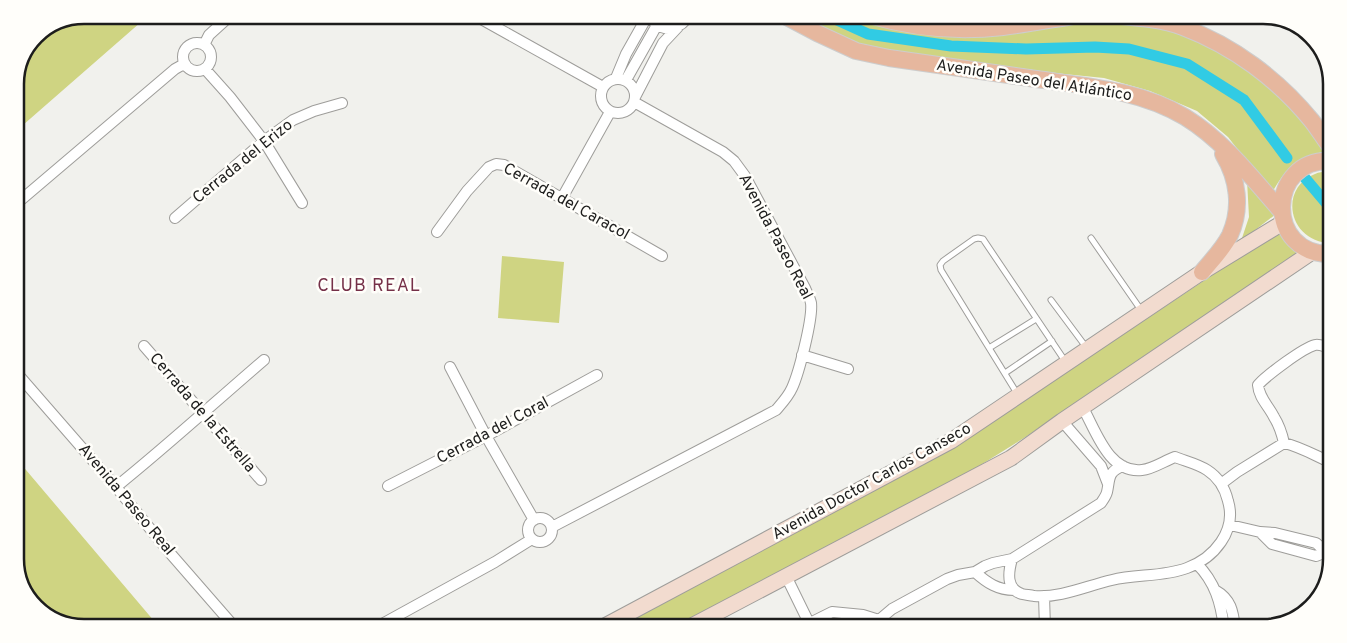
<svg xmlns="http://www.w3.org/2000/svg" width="1347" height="643" viewBox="0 0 1347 643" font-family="Overpass,sans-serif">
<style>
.grass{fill:#cfd482}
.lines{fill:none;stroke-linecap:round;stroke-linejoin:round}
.canal{stroke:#31cbe4;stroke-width:11}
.service-casing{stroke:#9e9d9a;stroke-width:7}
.minor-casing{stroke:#9e9d9a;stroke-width:12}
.secondary-casing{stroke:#9e9d9a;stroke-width:17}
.primary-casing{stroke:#cdcdcd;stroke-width:18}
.service{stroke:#fff;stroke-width:5}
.minor{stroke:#fff;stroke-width:10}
.secondary{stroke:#f2dbcf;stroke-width:15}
.primary{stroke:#e6b79e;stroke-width:16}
.labels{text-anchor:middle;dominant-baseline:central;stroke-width:5;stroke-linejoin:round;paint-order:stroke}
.street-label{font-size:16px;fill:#1d1d1c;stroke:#fffefa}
.neighbourhood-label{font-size:18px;letter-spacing:1px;fill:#753048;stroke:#fffefa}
.rim{fill:none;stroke:#1d1d1c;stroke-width:2.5}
</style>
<rect width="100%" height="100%" fill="#f1f1ed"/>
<path class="grass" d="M 83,15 L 149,15 L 15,132 L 15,79 L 35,35 Z
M 798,15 L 866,15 L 1030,28 L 1099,16 L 1164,24 L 1231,52 L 1272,82 L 1327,151 C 1298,158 1286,167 1272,193 L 1228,137 L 1197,111 L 1150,91 L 1104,78 L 1064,74 L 895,52 L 865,46 L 833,35 Z
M 1327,171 L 1332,172 L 1332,243 C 1288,243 1278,188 1315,174 C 1319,172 1323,172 1327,171 Z
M 1247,180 L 1276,214 L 1241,241 L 1249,217 Z
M 1283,228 L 1299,252 L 1027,436 L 963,476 L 770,581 L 679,628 L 618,628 L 806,525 L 945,453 Z
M 502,256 L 564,262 L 559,323 L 498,318 Z
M 15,457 L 160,628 L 83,628 L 53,621 L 27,598 L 15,564 Z"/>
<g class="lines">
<path class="canal" d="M 826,15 L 868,34 L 951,46 L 1026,49 L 1095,47 L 1129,49 L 1187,64 L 1244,100 L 1287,158
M 1305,178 L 1332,210"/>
<defs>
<path id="service" d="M 1091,238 L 1141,310
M 1051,300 L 1086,347
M 989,348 L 1036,319
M 1005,373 L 1052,341
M 1018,395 L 941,270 L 940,265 L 943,261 L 974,239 L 978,238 L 983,239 L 1065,361"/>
<path id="minor" d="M 474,15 L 603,87
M 654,22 C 666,33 681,29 689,15
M183 57a14 14 0 1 1 28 0a14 14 0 1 1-28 0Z
M 204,45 L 209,35 L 231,15
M 205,69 L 230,97 L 264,141 L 302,203
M 616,78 L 626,54 L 648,15
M601 96a17 17 0 1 1 34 0a17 17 0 1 1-34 0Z
M 626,80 L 657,25
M 635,97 L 663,43 L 678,27
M 562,198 L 610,112
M 15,205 L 175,69 L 184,64
M 175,218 L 264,141 L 293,120 L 314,111 L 342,103
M 437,232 L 467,191 L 489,167 L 496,164 L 504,165 L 662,256
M 144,346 L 261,480
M 1332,353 L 1327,347 C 1323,346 1319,344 1315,345 C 1303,348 1267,375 1258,385 C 1259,398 1268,405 1274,417 C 1279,425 1282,434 1284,443 C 1301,447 1316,456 1332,463
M 802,355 L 848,369
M 450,367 L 486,436 L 534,520
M 15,371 L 116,487 L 170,553 L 231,623 L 237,628
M 1062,421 L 1101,466 L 1108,484
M 1221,484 L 1237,472 L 1284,443
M 388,486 L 486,436 L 597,375
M 116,487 C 167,446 215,402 264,360
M528 530a12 12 0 1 1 24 0a12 12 0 1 1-24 0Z
M 1230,525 L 1260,532 L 1275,533 L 1316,543 L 1326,552
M 552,527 L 776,410 C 782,403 788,397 792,388 C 799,373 813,318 811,303 C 810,298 807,293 805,288 L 745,176 L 734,161 L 723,152 L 634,102
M 1260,532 L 1272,544 L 1316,556 L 1326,552 L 1331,553
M 1012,559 C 1008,573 1006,589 1022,594 C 1026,595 1030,595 1034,596 C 1061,598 1086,586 1112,580 C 1136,574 1163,577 1187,568 C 1214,558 1237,531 1228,501 C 1225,488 1218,477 1207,470 C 1198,464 1185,461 1175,457 C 1164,461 1153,469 1142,470 C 1109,474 1096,431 1083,408
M 1197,564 C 1215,582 1221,603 1224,628
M 975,572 C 987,583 998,590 1014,590
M 786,576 L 809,623
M 1215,590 C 1231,599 1233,611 1235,628
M 1044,596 L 1045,628
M 375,628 L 495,562 L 532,539
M 800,628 L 832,612 L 863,615 L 879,620 L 892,609 L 947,579 L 958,575 L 975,572 L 985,566 L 993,563 L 1012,559 L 1101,503 C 1103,500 1106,496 1107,492 C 1110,479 1107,472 1123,466"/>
<path id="secondary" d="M 601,628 L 951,441 L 1202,272 L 1284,222
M 688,628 L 1011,458 L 1062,421 L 1312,252"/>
<path id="primary" d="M 783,15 L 817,33 L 856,51 L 889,58 C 938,65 987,72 1036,79 C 1086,86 1140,90 1185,117 C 1224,141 1252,178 1282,212
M 869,15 C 912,28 958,32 1003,27 C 1028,24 1053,19 1079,15
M 1111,15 C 1133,17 1162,19 1183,27 C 1233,46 1278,79 1312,121 C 1319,130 1325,140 1332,149
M 1332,161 C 1267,157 1264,256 1332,254
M 1202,272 C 1211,261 1223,249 1230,235 C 1242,208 1238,179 1223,154"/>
</defs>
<use href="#service" class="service-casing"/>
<use href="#minor" class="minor-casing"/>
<use href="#secondary" class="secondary-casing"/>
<use href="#primary" class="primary-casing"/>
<use href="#service" class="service"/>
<use href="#minor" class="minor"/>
<use href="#secondary" class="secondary"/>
<use href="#primary" class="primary"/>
</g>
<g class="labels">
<g class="street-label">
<text transform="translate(1034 81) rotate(9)">Avenida Paseo del Atlántico</text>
<text transform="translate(243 162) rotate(-39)">Cerrada del Erizo</text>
<text transform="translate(566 202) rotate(29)">Cerrada del Caracol</text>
<text transform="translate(775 237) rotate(62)">Avenida Paseo Real</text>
<text transform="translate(202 413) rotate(49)">Cerrada de la Estrella</text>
<text transform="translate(493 431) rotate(-28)">Cerrada del Coral</text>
<text transform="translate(872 482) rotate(-29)">Avenida Doctor Carlos Canseco</text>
<text transform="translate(126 500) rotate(50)">Avenida Paseo Real</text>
</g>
<g class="neighbourhood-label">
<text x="369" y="286">CLUB REAL</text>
</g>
</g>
<path d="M0 0H1347V643H0ZM84 24H1263A60 60 0 0 1 1323 84V559A60 60 0 0 1 1263 619H84A60 60 0 0 1 24 559V84A60 60 0 0 1 84 24Z" fill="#fffefa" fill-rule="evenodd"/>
<path class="rim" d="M84 24H1263A60 60 0 0 1 1323 84V559A60 60 0 0 1 1263 619H84A60 60 0 0 1 24 559V84A60 60 0 0 1 84 24Z"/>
</svg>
